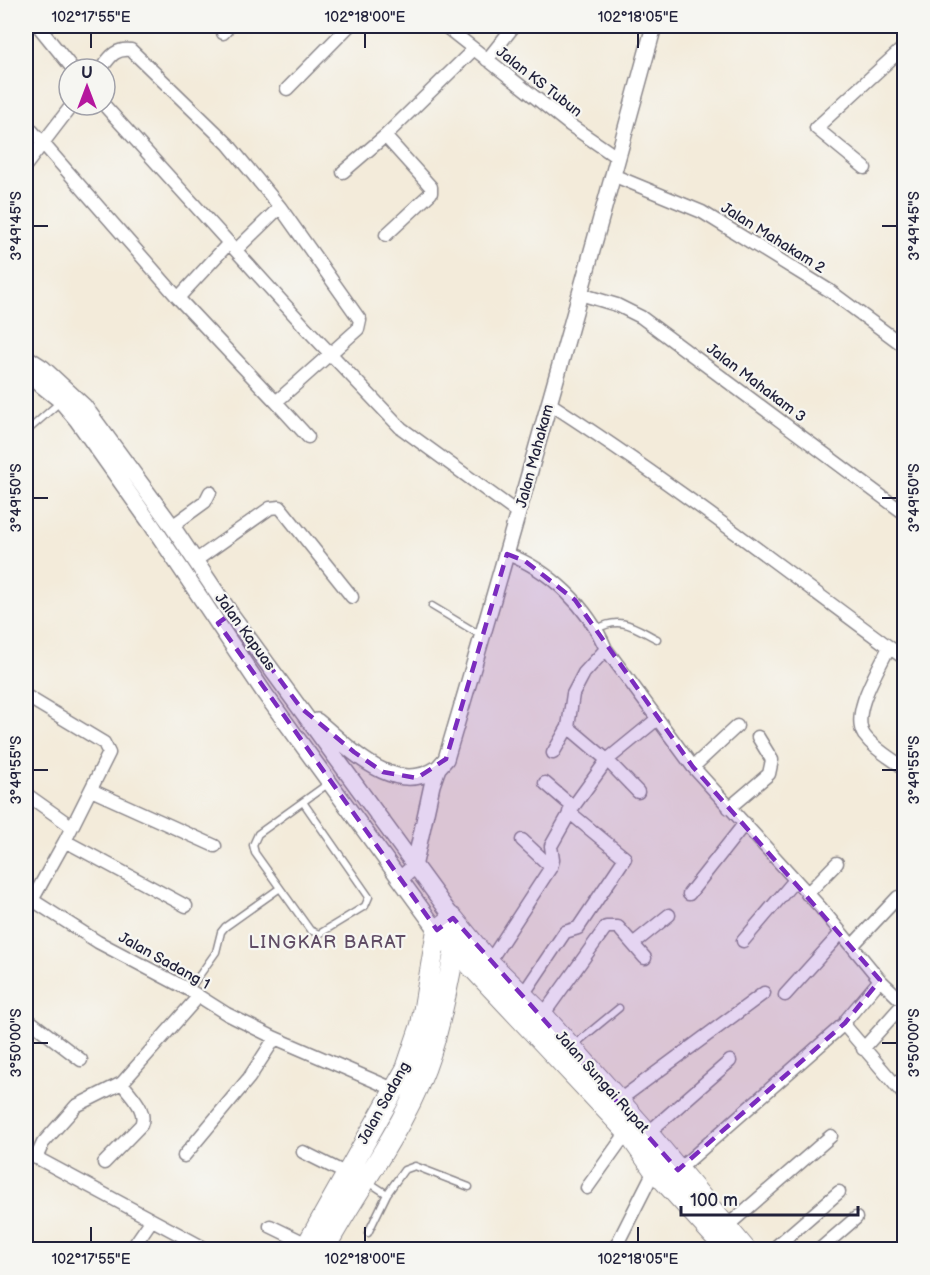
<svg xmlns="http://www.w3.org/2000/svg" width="930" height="1275" viewBox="0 0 930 1275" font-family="'Balsamiq Sans',sans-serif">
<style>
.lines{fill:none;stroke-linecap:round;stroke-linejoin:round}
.service-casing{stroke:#8a868a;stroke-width:9}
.minor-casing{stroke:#8a868a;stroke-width:15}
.tertiary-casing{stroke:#8a868a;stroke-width:18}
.primary-casing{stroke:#8a868a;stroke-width:22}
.service{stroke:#fff;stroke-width:6}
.minor{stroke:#fff;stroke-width:12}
.tertiary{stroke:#fff;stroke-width:15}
.primary{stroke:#fff;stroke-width:20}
.marked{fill:#7b2cbf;fill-opacity:0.2;stroke:#7b2cbf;stroke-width:4.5;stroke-dasharray:12 8;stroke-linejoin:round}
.ticks{fill:none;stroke:#22223b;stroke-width:2}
.labels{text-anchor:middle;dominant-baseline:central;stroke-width:4.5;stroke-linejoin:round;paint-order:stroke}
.street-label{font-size:15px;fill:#22223b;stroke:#f6f6f2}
.quarter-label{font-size:18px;letter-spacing:1.5px;fill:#614d65;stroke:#f6f6f2}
.neatline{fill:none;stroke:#22223b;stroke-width:2}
.ticks-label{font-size:15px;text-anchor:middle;fill:#22223b}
</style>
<rect width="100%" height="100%" fill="#f6f6f2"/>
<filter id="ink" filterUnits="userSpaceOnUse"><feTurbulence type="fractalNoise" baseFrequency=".0167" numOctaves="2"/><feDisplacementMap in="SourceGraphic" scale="12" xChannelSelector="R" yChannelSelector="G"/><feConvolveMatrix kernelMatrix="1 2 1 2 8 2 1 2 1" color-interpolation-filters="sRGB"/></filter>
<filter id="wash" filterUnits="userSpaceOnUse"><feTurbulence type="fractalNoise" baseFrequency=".008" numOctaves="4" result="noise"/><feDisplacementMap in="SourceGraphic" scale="24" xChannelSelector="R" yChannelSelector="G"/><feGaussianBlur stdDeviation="1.35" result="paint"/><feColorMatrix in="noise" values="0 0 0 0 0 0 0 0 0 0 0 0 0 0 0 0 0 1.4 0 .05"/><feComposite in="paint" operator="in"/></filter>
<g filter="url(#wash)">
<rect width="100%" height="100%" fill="#f3ebda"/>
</g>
<g filter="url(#ink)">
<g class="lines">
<defs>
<path id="service" d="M 26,432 L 60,402
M 432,606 L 482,636
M 597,629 C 621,615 635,628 657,639
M 303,802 L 369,897 L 365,906 L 319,934 L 310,930 L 255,853 L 253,845 L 258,834 L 329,783
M 189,990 L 216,952 L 221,932 L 225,927 L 280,888
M 574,1045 L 619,1008
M 367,1181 L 387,1194 L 368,1233
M 387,1194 L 404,1170 L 415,1166 L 469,1187"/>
<path id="minor" d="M 38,26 L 73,69
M 445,26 L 570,125 L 618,158
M 223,33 L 229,26
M 487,60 L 514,26
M 287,89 L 349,26
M 104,105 L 306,328 L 401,428 L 519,514
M 26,124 L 178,298 L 276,402 L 358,329 L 360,320 L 280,207 L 228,144 L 131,50 C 115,48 110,57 101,69
M 26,165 L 72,105
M 865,168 L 816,128 L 904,47
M 343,172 L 385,136
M 615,176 L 702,212 L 830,291 L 904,346
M 386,235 L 431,193 L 431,187 L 385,136 L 473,50
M 236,250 L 280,207
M 580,294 L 617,305 L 641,317 L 904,513
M 178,298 L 229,243
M 276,402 L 308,437
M 549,403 C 672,482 787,572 904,658
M 172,526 L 205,502 L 210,492
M 507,554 C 550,570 588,607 606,649 L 693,767 L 820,907 L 880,980 L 904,1003 L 863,1049
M 195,561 L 270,508 L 280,507 L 352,597
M 889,647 C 879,669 850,713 864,735 C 874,749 891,758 904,768
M 26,696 L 104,743 L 109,753 L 65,841 L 26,911
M 568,727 L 607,760 L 638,792
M 553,753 L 568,727 L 573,694 L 584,673 L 606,649
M 693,767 L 737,726
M 545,783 L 573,807
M 91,790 L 215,846
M 26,794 L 71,826
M 729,808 L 769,774 L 772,760 L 758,737
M 522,840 L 551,867
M 65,841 L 186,906
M 689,894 L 745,823
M 807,894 L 837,863
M 26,896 L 98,942 L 189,990 L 227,1014 L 275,1038 L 398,1091
M 743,941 L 795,880
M 633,944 L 669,915
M 852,946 L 898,897
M 489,962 L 551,867 L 553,860 L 551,846 L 573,807 L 607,760 L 656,720
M 880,980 L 846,1020 L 846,1027 L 904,1095
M 785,995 L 841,933
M 522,996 L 565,932 L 578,928 L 625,858 L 569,812
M 543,1015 L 606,927 L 618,927 L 645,958
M 26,1018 L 81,1060
M 618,1101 L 764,993
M 648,1133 L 730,1061
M 26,1152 L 208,1250
M 303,1152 L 345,1173
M 184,1156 L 249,1078 L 275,1038
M 36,1158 L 43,1143 L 69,1114 L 76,1106 L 122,1083 L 198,997
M 104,1163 L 141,1125 C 148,1110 130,1095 122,1083
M 678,1170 L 845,1023
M 587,1188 L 627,1132
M 270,1226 L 307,1244
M 726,1227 L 831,1136
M 131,1250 L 151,1221
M 614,1250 L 657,1165
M 772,1250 L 839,1192
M 819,1250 L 856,1218"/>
<path id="tertiary" d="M 26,357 L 43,368 L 84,406 L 172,526 L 231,614 L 453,918
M 26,373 L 61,401 L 77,420 L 151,524 L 265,694 L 437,930
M 317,721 C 349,747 393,798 438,768
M 401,878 L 414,867 L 432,785 L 438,768 L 446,759 C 519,515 587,271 654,26"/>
<path id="primary" d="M 437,930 L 627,1132 L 653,1169 L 727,1250
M 304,1250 L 406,1069 L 421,1025 L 437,930 L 453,918 L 489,962 L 543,1015 L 648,1133 L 746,1250
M 324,1250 C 359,1185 409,1123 431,1052 C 442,1019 448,983 455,949 L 462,942"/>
</defs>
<use href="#service" class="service-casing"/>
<use href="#minor" class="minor-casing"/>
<use href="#tertiary" class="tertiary-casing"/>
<use href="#primary" class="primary-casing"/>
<use href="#service" class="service"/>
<use href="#minor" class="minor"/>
<use href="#tertiary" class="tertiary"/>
<use href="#primary" class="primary"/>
</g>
</g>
<path class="marked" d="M 507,554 L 525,561 L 575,600 L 693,767 L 880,980 L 845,1023 L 678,1170 L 453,918 L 437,930 L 218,623 L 231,614 L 301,708 L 354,752 L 383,772 L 417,778 L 446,759 Z"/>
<path class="ticks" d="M 91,33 L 91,48M 365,33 L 365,48M 638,33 L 638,48M 33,226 L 48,226M 882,226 L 897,226M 33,498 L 48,498M 882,498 L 897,498M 33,770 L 48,770M 882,770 L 897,770M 33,1043 L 48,1043M 882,1043 L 897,1043M 91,1227 L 91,1242M 365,1227 L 365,1242M 638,1227 L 638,1242"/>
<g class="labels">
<g class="street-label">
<text transform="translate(539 82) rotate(38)">Jalan KS Tubun</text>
<text transform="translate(773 238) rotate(32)">Jalan Mahakam 2</text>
<text transform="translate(756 383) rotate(37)">Jalan Mahakam 3</text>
<text transform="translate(535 456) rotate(-75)">Jalan Mahakam</text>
<text transform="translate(245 632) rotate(54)">Jalan Kapuas</text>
<text transform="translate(164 961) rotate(29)">Jalan Sadang 1</text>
<text transform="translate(602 1082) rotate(48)">Jalan Sungai Rupat</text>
<text transform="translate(384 1103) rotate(-61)">Jalan Sadang</text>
</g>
<g class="quarter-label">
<text x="328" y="942">LINGKAR BARAT</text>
</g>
</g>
<rect width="930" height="1275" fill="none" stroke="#f6f6f2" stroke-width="66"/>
<g transform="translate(87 87)"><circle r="28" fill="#f6f6f2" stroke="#a1a1a9" stroke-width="1.5"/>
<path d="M0-4.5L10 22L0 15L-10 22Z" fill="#b5179e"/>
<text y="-9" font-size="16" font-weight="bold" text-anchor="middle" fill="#22223b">U</text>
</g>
<path d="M681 1206v9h177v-9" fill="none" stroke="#22223b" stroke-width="3"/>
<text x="690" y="1206" font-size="18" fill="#22223b" stroke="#f6f6f2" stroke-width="4.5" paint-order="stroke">100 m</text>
<rect x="33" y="33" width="864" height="1209" class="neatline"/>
<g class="ticks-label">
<text x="91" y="22">102°17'55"E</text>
<text x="365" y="22">102°18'00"E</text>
<text x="638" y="22">102°18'05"E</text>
<text transform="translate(16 226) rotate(-90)" y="5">3°49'45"S</text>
<text transform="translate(914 226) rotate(-90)" y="5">3°49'45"S</text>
<text transform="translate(16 498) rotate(-90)" y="5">3°49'50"S</text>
<text transform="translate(914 498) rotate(-90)" y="5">3°49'50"S</text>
<text transform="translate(16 770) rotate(-90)" y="5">3°49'55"S</text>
<text transform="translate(914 770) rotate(-90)" y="5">3°49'55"S</text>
<text transform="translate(16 1043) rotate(-90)" y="5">3°50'00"S</text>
<text transform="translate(914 1043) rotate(-90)" y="5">3°50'00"S</text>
<text x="91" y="1264">102°17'55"E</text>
<text x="365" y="1264">102°18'00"E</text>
<text x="638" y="1264">102°18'05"E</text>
</g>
</svg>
